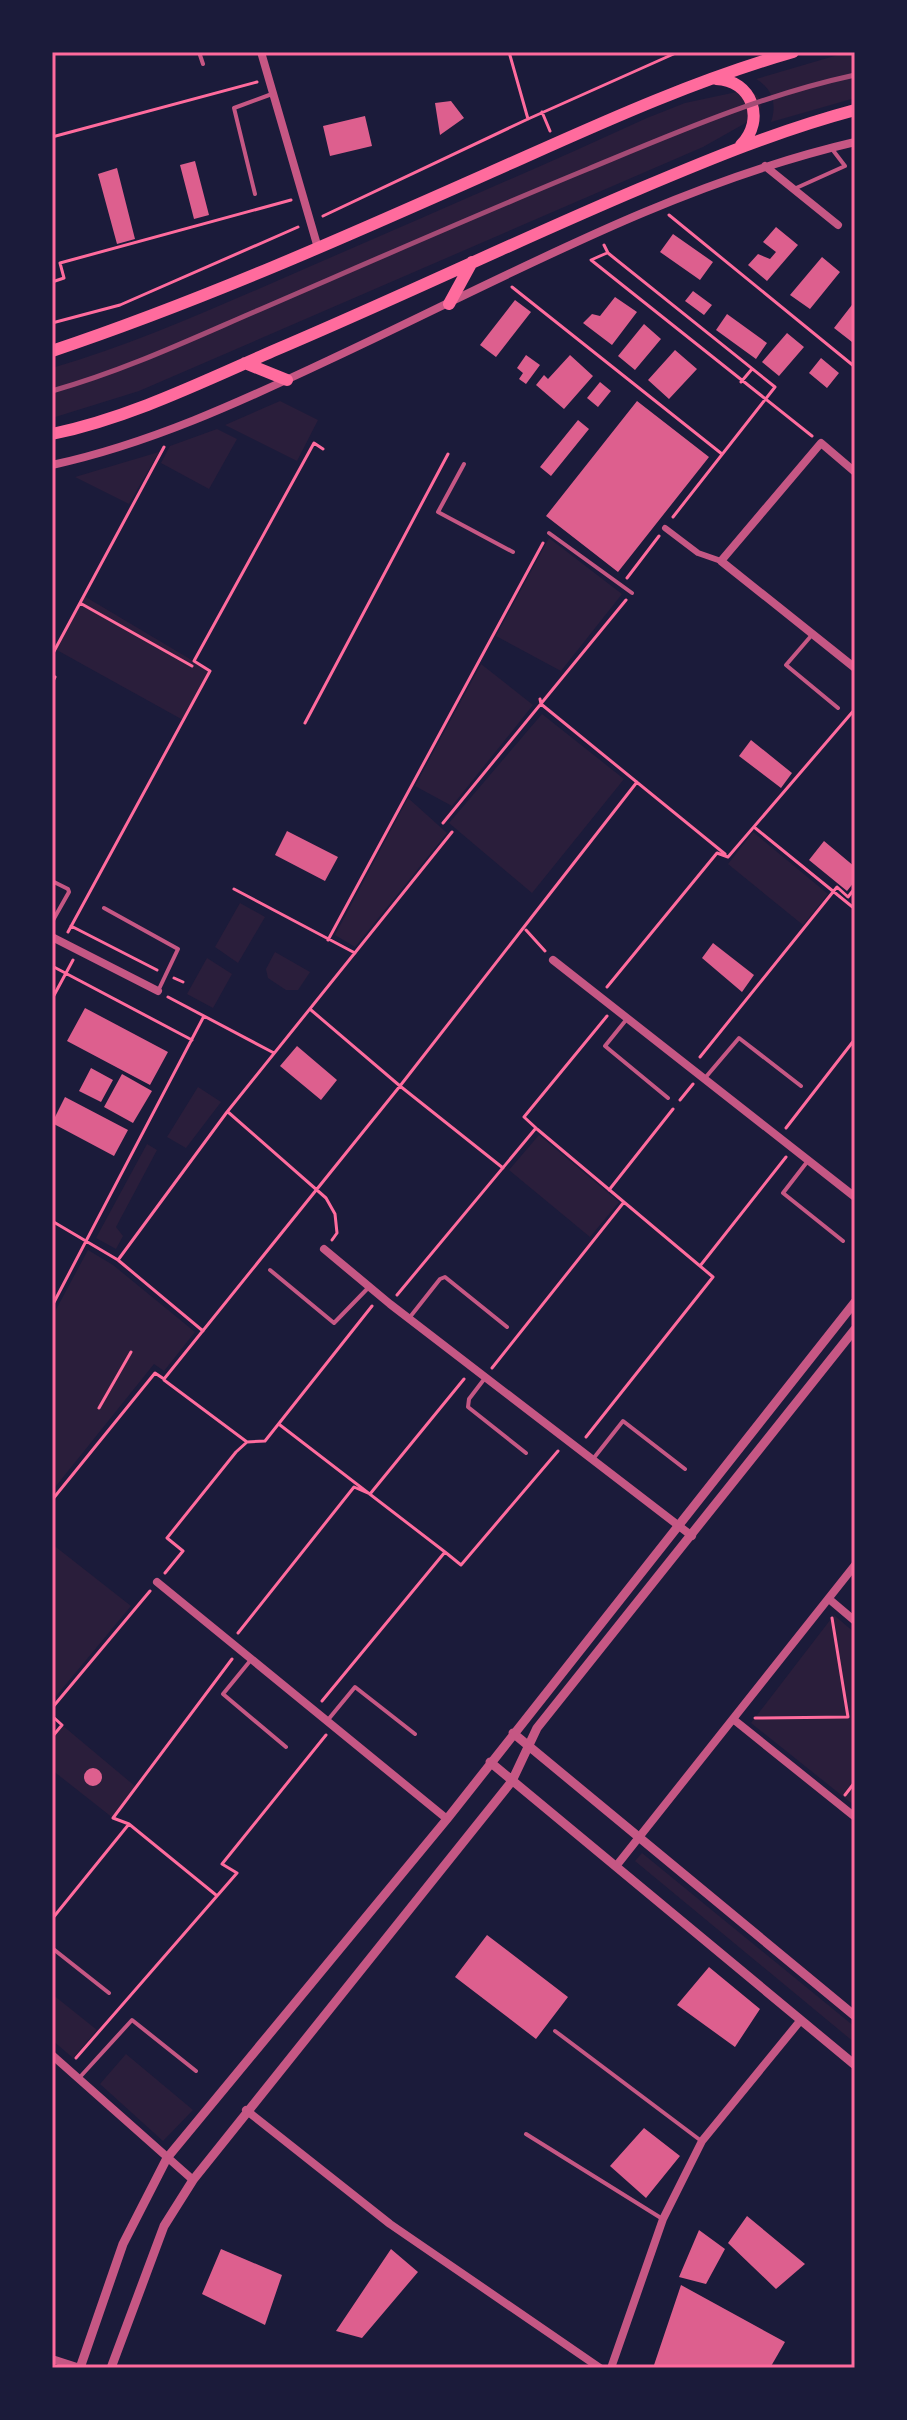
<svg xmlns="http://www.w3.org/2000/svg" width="907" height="2420" viewBox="0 0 907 2420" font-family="Cabin,sans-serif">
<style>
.green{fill:#2a1e3b}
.building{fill:#dd5f8e}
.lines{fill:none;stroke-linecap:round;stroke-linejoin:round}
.path{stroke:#ff6b9d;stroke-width:3}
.service{stroke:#c65784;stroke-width:4}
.pedestrian{stroke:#c65784;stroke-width:6}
.minor{stroke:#c65784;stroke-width:8}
.tertiary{stroke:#c65784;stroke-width:9}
.primary{stroke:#ff6b9d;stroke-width:12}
.rail{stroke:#a44b75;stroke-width:5}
.neatline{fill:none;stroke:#ff6b9d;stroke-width:3}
</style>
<rect width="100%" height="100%" fill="#1b1b3a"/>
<path class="green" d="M 848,52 L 855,52 L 855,98 L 771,122 C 777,104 773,89 756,79 Z
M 746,90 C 760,94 764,102 758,116 L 703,147 L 139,391 L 52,418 L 52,368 C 144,341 230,301 318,263 C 428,215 538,168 647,118 L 685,103 Z
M 280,401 L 318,420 L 297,461 L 225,425 Z
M 217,429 L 237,439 L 209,489 L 161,463 L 170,446 Z
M 159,452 L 129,504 L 75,477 Z
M 549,538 L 622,594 L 561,671 L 496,636 Z
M 84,596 L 210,671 L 183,720 L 55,649 Z
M 481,664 L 533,705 L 452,806 L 415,786 Z
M 542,714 L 624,779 L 532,893 L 449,823 Z
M 408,798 L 447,833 L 355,947 L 335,935 Z
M 753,832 L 828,894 L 803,925 L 728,864 Z
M 240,903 L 265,917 L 238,963 L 215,947 Z
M 275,952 L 310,972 L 298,990 L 286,990 L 268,978 L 266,969 Z
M 207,958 L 232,974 L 213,1008 L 187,994 Z
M 198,1087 L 221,1102 L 186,1148 L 167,1137 Z
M 539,1135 L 619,1202 L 590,1237 L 509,1170 Z
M 147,1144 L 157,1150 L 116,1227 L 123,1236 L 116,1249 L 96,1238 Z
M 88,1250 L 113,1265 L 195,1332 L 164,1371 L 154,1364 L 52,1491 L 52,1317 Z
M 52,1544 L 131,1606 L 52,1701 Z
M 834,1615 L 855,1633 L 855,1806 L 751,1723 Z
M 62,1725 L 136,1787 L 113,1818 L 52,1770 L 52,1737 Z
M 642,1853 L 855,2027 L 855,2043 L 635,1861 Z
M 52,1994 L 97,2030 L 73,2058 L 52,2040 Z
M 126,2054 L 193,2110 L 163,2141 L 100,2084 Z"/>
<path class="building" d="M 451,101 L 464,118 L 440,135 L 435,103 Z
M 365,116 L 372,146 L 330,156 L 323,126 Z
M 195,161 L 209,215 L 194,219 L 180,165 Z
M 117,168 L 135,239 L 117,244 L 98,174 Z
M 776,227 L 798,245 L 767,281 L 748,265 L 758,254 L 770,259 L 776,252 L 763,242 Z
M 673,234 L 713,262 L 700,280 L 660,252 Z
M 822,257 L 840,272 L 810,309 L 790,295 Z
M 693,291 L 712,305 L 704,315 L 685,301 Z
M 615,297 L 637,312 L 612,345 L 583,323 L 592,314 L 600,316 Z
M 515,300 L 531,312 L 496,357 L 480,345 Z
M 855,301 L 855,338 L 852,342 L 834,328 Z
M 727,314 L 767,343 L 756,359 L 716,330 Z
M 644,324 L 661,339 L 635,370 L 618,356 Z
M 787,333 L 804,347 L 779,376 L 762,362 Z
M 675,350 L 697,369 L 669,399 L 648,380 Z
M 526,355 L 540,365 L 526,384 L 519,379 L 523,373 L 517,368 Z
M 570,355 L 593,376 L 564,409 L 536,385 L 544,375 L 548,379 Z
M 821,358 L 839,373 L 827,388 L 809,373 Z
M 600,382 L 611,391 L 598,407 L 587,398 Z
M 637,401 L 709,457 L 618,572 L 546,516 Z
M 578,420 L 589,429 L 551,476 L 540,467 Z
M 751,740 L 792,773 L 781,788 L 739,756 Z
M 287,831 L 338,857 L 325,881 L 275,855 Z
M 824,841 L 855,867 L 855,881 L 847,891 L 809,860 Z
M 713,943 L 754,975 L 742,992 L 702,958 Z
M 85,1008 L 168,1052 L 150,1085 L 67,1041 Z
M 297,1046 L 337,1080 L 321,1100 L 280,1066 Z
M 91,1068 L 113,1080 L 101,1102 L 79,1091 Z
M 122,1074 L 152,1091 L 133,1123 L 104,1107 Z
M 65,1097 L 128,1130 L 114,1156 L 52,1123 Z
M84 1777a9 9 0 1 1 18 0a9 9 0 1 1-18 0Z
M 487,1935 L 568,1997 L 536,2039 L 455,1977 Z
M 709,1967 L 760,2009 L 735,2047 L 677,2005 Z
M 644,2128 L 680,2156 L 646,2198 L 610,2166 Z
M 747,2216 L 805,2264 L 776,2289 L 728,2243 Z
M 699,2230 L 725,2249 L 706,2284 L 679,2277 Z
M 221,2249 L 282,2275 L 265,2325 L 202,2294 Z
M 391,2249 L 418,2272 L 362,2338 L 336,2331 Z
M 681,2285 L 785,2342 L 770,2368 L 653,2368 Z"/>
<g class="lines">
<path class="path" d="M 509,52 L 528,119
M 542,112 L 550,131
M 52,137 L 257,82
M 669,215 L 855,367
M 323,216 L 528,119 L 678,52
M 604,245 L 608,253 L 775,387 L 673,517
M 607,253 L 591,260 L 812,436
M 52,282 L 64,278 L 60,263 L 291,200
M 512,287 L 722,454
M 52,323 L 120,305 L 298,227
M 741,382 L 752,369
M 627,578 L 659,536
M 80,603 L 192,666
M 52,655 L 164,447
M 52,676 L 55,677 L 52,683
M 540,699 L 541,704 L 725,854
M 305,723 L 448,454
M 443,823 L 626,600
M 754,827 L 855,909
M 234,889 L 355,953
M 71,926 L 157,970
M 526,930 L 545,951
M 68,932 L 210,671 L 194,661 L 314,443 L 323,449
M 328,940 L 543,543
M 52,966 L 192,1040
M 174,978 L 183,982
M 607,987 L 717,853 L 728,857 L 855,709
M 168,997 L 274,1053
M 52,999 L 73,960
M 311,1010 L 400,1086 L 503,1168
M 700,1057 L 837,887 L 848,897 L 855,888
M 680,1100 L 693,1084
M 228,1112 L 326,1198 L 335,1214 L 337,1233 L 332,1240
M 786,1128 L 855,1039
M 537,1129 L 700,1266
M 609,1190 L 673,1109
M 52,1221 L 118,1260 L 203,1331
M 118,1260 L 227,1112 L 452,832
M 397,1295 L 536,1128 L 524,1117 L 607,1016
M 52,1306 L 204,1016
M 492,1368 L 624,1202
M 164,1380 L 247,1442
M 99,1408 L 131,1352
M 280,1425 L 445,1552
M 586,1437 L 713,1277 L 700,1266 L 786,1157
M 52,1500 L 155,1373 L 164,1379 L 400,1086 L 637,782
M 165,1573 L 183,1551 L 167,1538 L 236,1452 L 247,1442 L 265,1441 L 372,1306
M 238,1633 L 354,1487 L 370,1494 L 464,1379
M 322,1701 L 445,1552 L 461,1565 L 558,1451
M 52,1708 L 150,1591
M 52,1716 L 62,1725 L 52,1737
M 755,1718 L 848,1717 L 832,1618
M 845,1795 L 855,1782
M 129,1824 L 216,1895
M 52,1919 L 129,1824 L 113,1818 L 232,1659
M 76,2058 L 237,1873 L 222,1864 L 326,1735"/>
<path class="service" d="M 199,52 L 203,64
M 794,189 L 845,166 L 832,149
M 255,194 L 234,108 L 272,94
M 464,464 L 438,512 L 513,552
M 549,533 L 632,593
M 811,636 L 786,665 L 838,708
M 52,881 L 68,889 L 69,892 L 52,922
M 104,908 L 178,949 L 159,989
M 626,1020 L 605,1046 L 668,1098
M 705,1078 L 739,1038 L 801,1086
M 807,1162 L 783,1193 L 843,1241
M 270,1270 L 334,1323 L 369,1287
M 410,1317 L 440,1279 L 445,1277 L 507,1327
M 485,1378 L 469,1399 L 468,1407 L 526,1453
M 593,1459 L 623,1421 L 685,1469
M 250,1661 L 223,1694 L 286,1747
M 327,1721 L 355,1687 L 415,1734
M 52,1948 L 109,1993
M 555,2031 L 700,2140
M 80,2077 L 132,2020 L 196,2071
M 526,2134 L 661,2218"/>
<path class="pedestrian" d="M 665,528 L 698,553 L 721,561"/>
<path class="minor" d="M 261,52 L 318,248
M 765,166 L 838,225
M 52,465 C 149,444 240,402 329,360 C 501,280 670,185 855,142
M 855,472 L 821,443 L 721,561 L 855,668
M 52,937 L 158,991
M 553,960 L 855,1197
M 324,1249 L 390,1304 L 692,1536
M 157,1582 L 447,1819
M 829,1599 L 855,1621
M 733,1719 L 855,1817
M 617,1865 L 855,1565
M 52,2055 L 193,2180
M 246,2110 L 390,2224 L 600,2368
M 52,2359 L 80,2368
M 611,2368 L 663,2219 L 702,2141 L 800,2021"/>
<path class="tertiary" d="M 513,1733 L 855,2016
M 490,1762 L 855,2065
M 80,2368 L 123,2244 L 167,2158 L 447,1819 L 855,1302
M 111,2368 L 164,2226 L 193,2180 L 512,1781 L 537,1728 L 855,1329"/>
<path class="primary" d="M 716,79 C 752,80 766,120 741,145
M 449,304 L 472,262
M 52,351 C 201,301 345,237 489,173 C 588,129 688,82 793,52
M 245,363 L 287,380
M 52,434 C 129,418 202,382 273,351 C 396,299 516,241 639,189 C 710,159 780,130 855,110"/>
<path class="rail" d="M 52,391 C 123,371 187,341 254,312 C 365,264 476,215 588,169 C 675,133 762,95 855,75"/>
</g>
<rect width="907" height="2420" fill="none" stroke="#1b1b3a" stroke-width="108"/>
<rect x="54" y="54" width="799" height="2312" class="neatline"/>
</svg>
